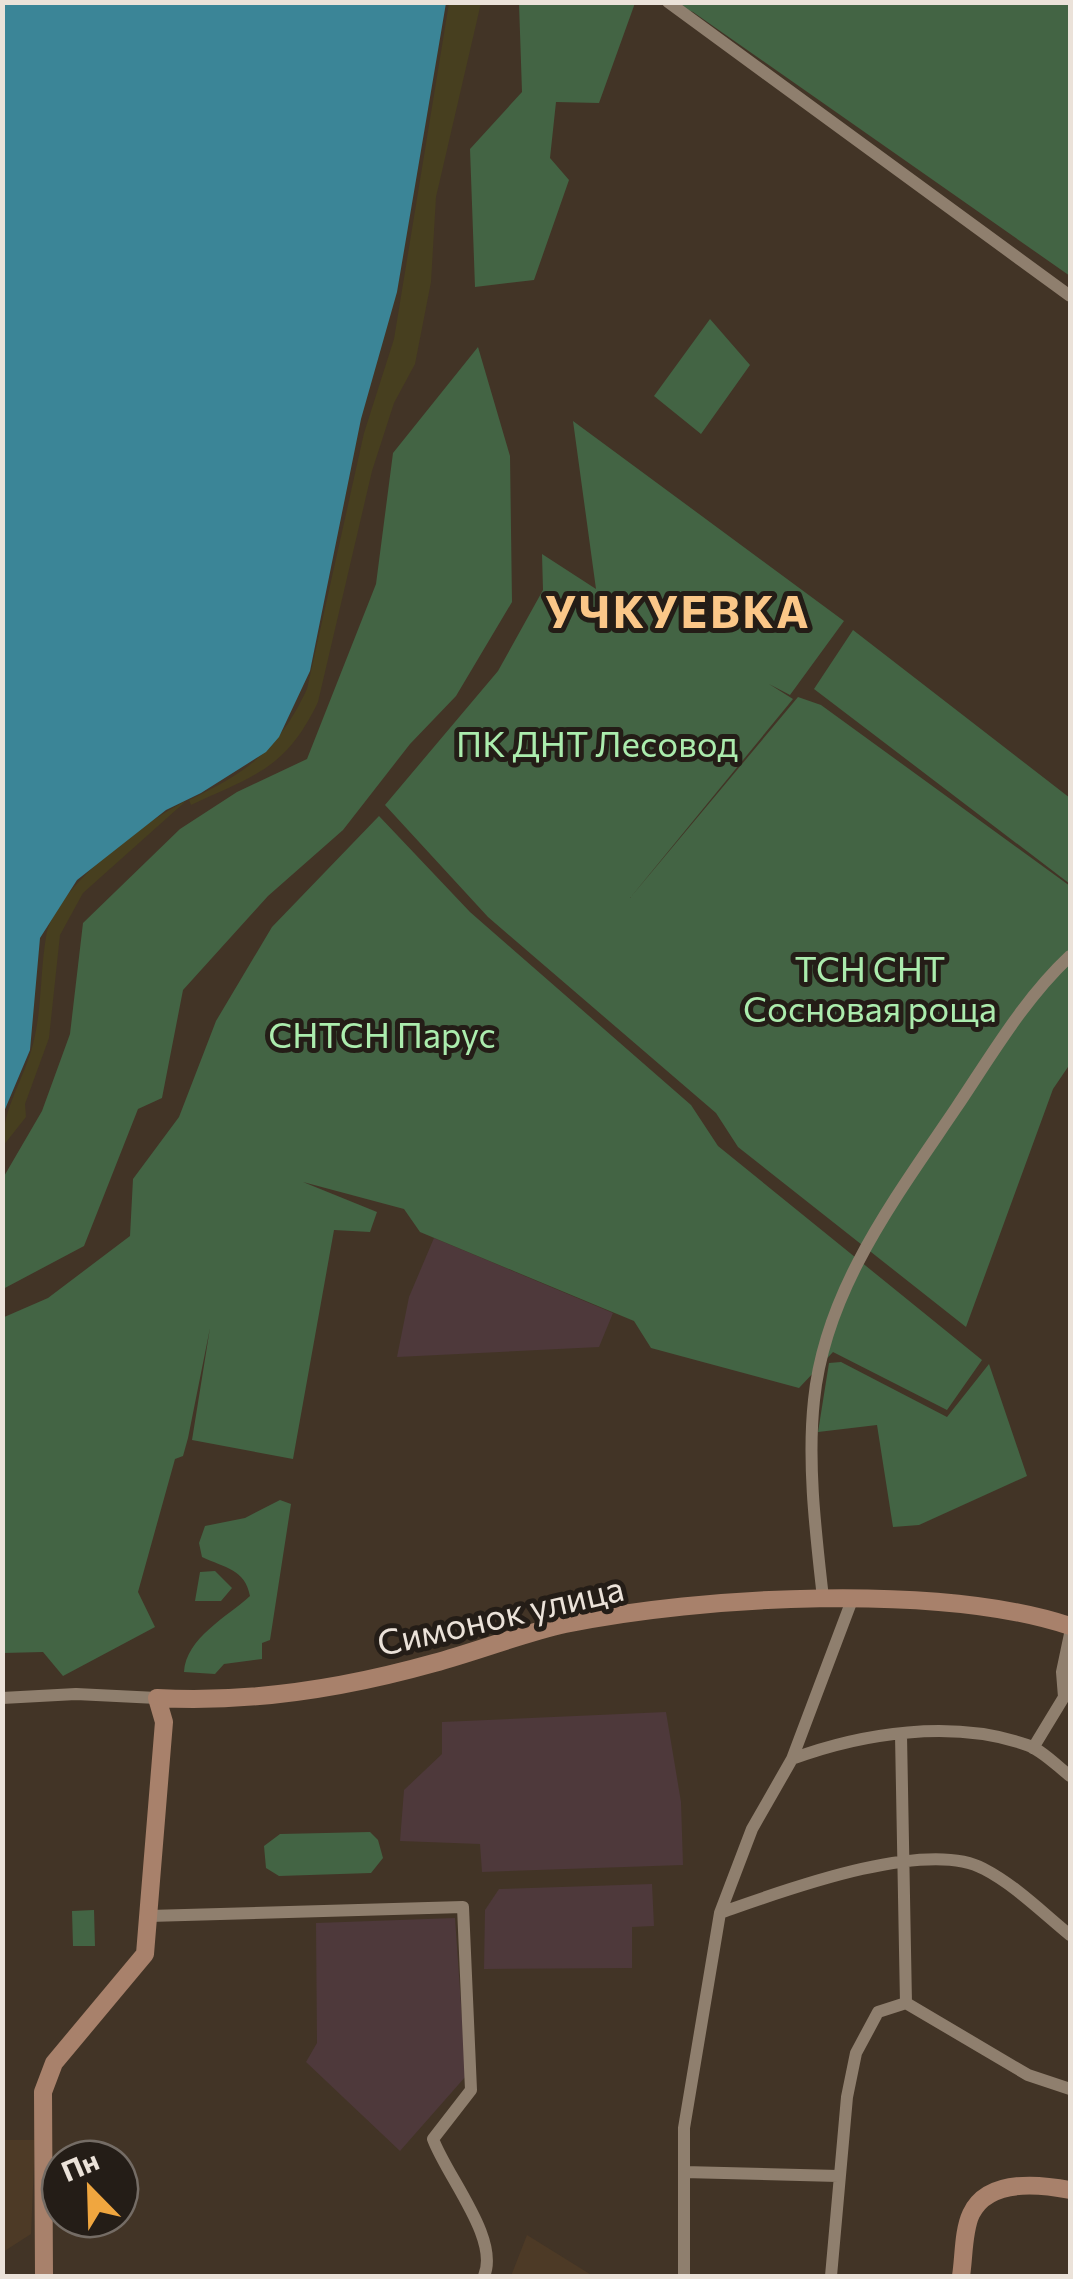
<svg xmlns="http://www.w3.org/2000/svg" width="1073" height="2279" viewBox="0 0 1073 2279" font-family="Commissioner,sans-serif">
<style>
.built{fill:#4d3a26}
.education{fill:#4e393b}
.green{fill:#436444}
.sand{fill:#473f1f}
.water{fill:#3b8597}
.lines{fill:none;stroke-linecap:round;stroke-linejoin:round}
.street{stroke:#8f7f6e;stroke-width:12}
.secondary{stroke:#a8816b;stroke-width:18}
.labels{text-anchor:middle;dominant-baseline:central;stroke-width:10;stroke-linejoin:round;paint-order:stroke}
.park-label{font-size:35px;fill:#abecad;stroke:#241d17}
.street-label{font-size:35px;fill:#ebe2d9;stroke:#241d17}
.district-label{font-size:45px;font-weight:bold;letter-spacing:2.5px;fill:#fbc788;stroke:#241d17}
</style>
<rect width="100%" height="100%" fill="#423426"/>
<path class="built" d="M 3,2140 L 35,2140 L 31,2234 L 3,2252 Z
M 527,2235 L 593,2276 L 511,2276 Z"/>
<path class="education" d="M 434,1238 L 613,1313 L 599,1347 L 397,1357 L 409,1297 Z
M 666,1712 L 681,1802 L 683,1865 L 482,1872 L 480,1844 L 400,1841 L 404,1790 L 442,1754 L 442,1722 Z
M 652,1884 L 654,1926 L 632,1927 L 632,1968 L 484,1969 L 485,1910 L 499,1889 Z
M 455,1918 L 466,2076 L 400,2151 L 306,2062 L 317,2043 L 316,1923 Z"/>
<path class="green" d="M 519,3 L 635,3 L 599,103 L 556,102 L 550,158 L 569,180 L 534,280 L 475,287 L 470,149 L 522,92 Z
M 669,3 L 1070,3 L 1070,276 L 693,12 Z
M 710,319 L 750,365 L 701,434 L 654,396 Z
M 478,347 L 510,456 L 512,602 L 456,696 L 410,744 L 343,830 L 268,896 L 183,990 L 162,1098 L 138,1109 L 84,1246 L 3,1289 L 3,1178 L 42,1111 L 70,1034 L 83,923 L 180,829 L 237,792 L 307,759 L 376,584 L 393,453 Z
M 573,421 L 844,621 L 790,695 L 769,684 L 793,699 L 630,898 L 798,697 L 821,705 L 1070,886 L 1070,1064 L 1053,1089 L 966,1327 L 738,1147 L 716,1113 L 488,917 L 385,805 L 498,671 L 543,590 L 542,554 L 596,589 Z
M 853,630 L 1070,798 L 1070,884 L 814,689 Z
M 379,816 L 470,912 L 691,1105 L 718,1146 L 982,1360 L 947,1410 L 833,1352 L 799,1388 L 651,1348 L 634,1321 L 420,1232 L 404,1209 L 303,1182 L 377,1212 L 370,1232 L 334,1230 L 293,1459 L 192,1440 L 210,1328 L 188,1438 L 183,1456 L 175,1459 L 138,1592 L 155,1627 L 63,1676 L 43,1652 L 3,1653 L 2,1318 L 48,1298 L 130,1236 L 133,1179 L 179,1117 L 216,1021 L 272,927 Z
M 841,1362 L 947,1417 L 989,1364 L 1027,1476 L 919,1525 L 893,1527 L 877,1425 L 818,1432 L 829,1363 Z
M 280,1500 L 291,1504 L 270,1640 L 262,1643 L 262,1659 L 224,1664 L 215,1674 L 184,1672 C 186,1638 227,1617 250,1596 C 245,1569 225,1568 202,1557 L 199,1543 L 205,1526 L 245,1518 Z
M 215,1571 L 232,1588 L 221,1601 L 195,1601 L 200,1572 Z
M 370,1832 L 378,1840 L 383,1858 L 371,1873 L 279,1876 L 266,1868 L 264,1846 L 280,1834 Z
M 94,1910 L 95,1946 L 73,1946 L 72,1911 Z"/>
<path class="sand" d="M 449,3 L 481,3 L 436,197 L 431,282 L 415,364 L 394,403 L 372,471 L 318,702 C 286,769 255,775 191,805 L 189,800 C 248,772 279,749 307,689 L 364,433 L 394,339 Z
M 186,801 L 83,893 L 60,935 L 49,1038 L 25,1104 L 26,1117 L 3,1146 C 2,1108 24,1080 33,1044 C 42,1009 40,973 46,937 C 54,888 143,822 186,801 Z"/>
<path class="water" d="M 3,2 L 446,3 L 397,292 L 361,419 L 310,671 L 279,737 L 266,752 L 201,793 L 166,810 L 77,880 L 40,938 L 30,1050 L 3,1114 Z"/>
<g class="lines">
<path class="street" d="M 668,2 L 1070,296
M 823,1598 C 816,1535 807,1464 814,1400 C 825,1290 896,1197 956,1108 C 991,1056 1024,999 1070,956
M 2,1698 L 76,1694 L 157,1698
M 901,1735 L 906,2003
M 1033,1748 L 1064,1697 L 1062,1672 L 1070,1634
M 792,1759 C 862,1733 953,1719 1027,1745 C 1042,1750 1057,1766 1070,1776
M 720,1913 C 780,1892 926,1837 984,1869 C 1015,1885 1043,1913 1070,1935
M 149,1916 L 463,1907 L 471,2090 L 433,2139 C 447,2177 500,2239 484,2276
M 684,2172 L 838,2176
M 684,2276 L 684,2128 L 720,1913 L 752,1829 L 792,1759 L 852,1600
M 831,2276 L 847,2097 L 856,2053 L 878,2012 L 906,2003 L 1028,2075 L 1070,2089"/>
<path class="secondary" d="M 44,2276 L 43,2092 L 54,2063 L 145,1954 L 164,1722 L 157,1698 C 249,1703 345,1688 434,1663 C 478,1651 521,1634 565,1624 C 701,1596 940,1583 1070,1626
M 961,2276 C 964,2258 963,2231 971,2214 C 988,2178 1039,2184 1070,2190"/>
</g>
<g class="labels">
<g class="park-label">
<text x="597" y="742">ПК ДНТ Лесовод</text>
<text x="870" y="967">ТСН СНТ<tspan x="870" dy="40">Сосновая роща</tspan></text>
<text x="382" y="1033">СНТСН Парус</text>
</g>
<g class="street-label">
<text transform="translate(500 1614) rotate(-13)">Симонок улица</text>
</g>
<g class="district-label">
<text x="678" y="609">УЧКУЕВКА</text>
</g>
</g>
<rect width="1073" height="2279" fill="none" stroke="#ebe2d9" stroke-width="10"/>
<g transform="translate(90 2189) rotate(337)"><circle r="48" fill="#241d17" stroke="#746c65" stroke-width="2.5"/>
<path d="M0-8L18 38L0 25L-18 38Z" fill="#f0a63f"/>
<text y="-15" font-size="28" font-weight="bold" text-anchor="middle" fill="#ebe2d9">Пн</text>
</g>
</svg>
